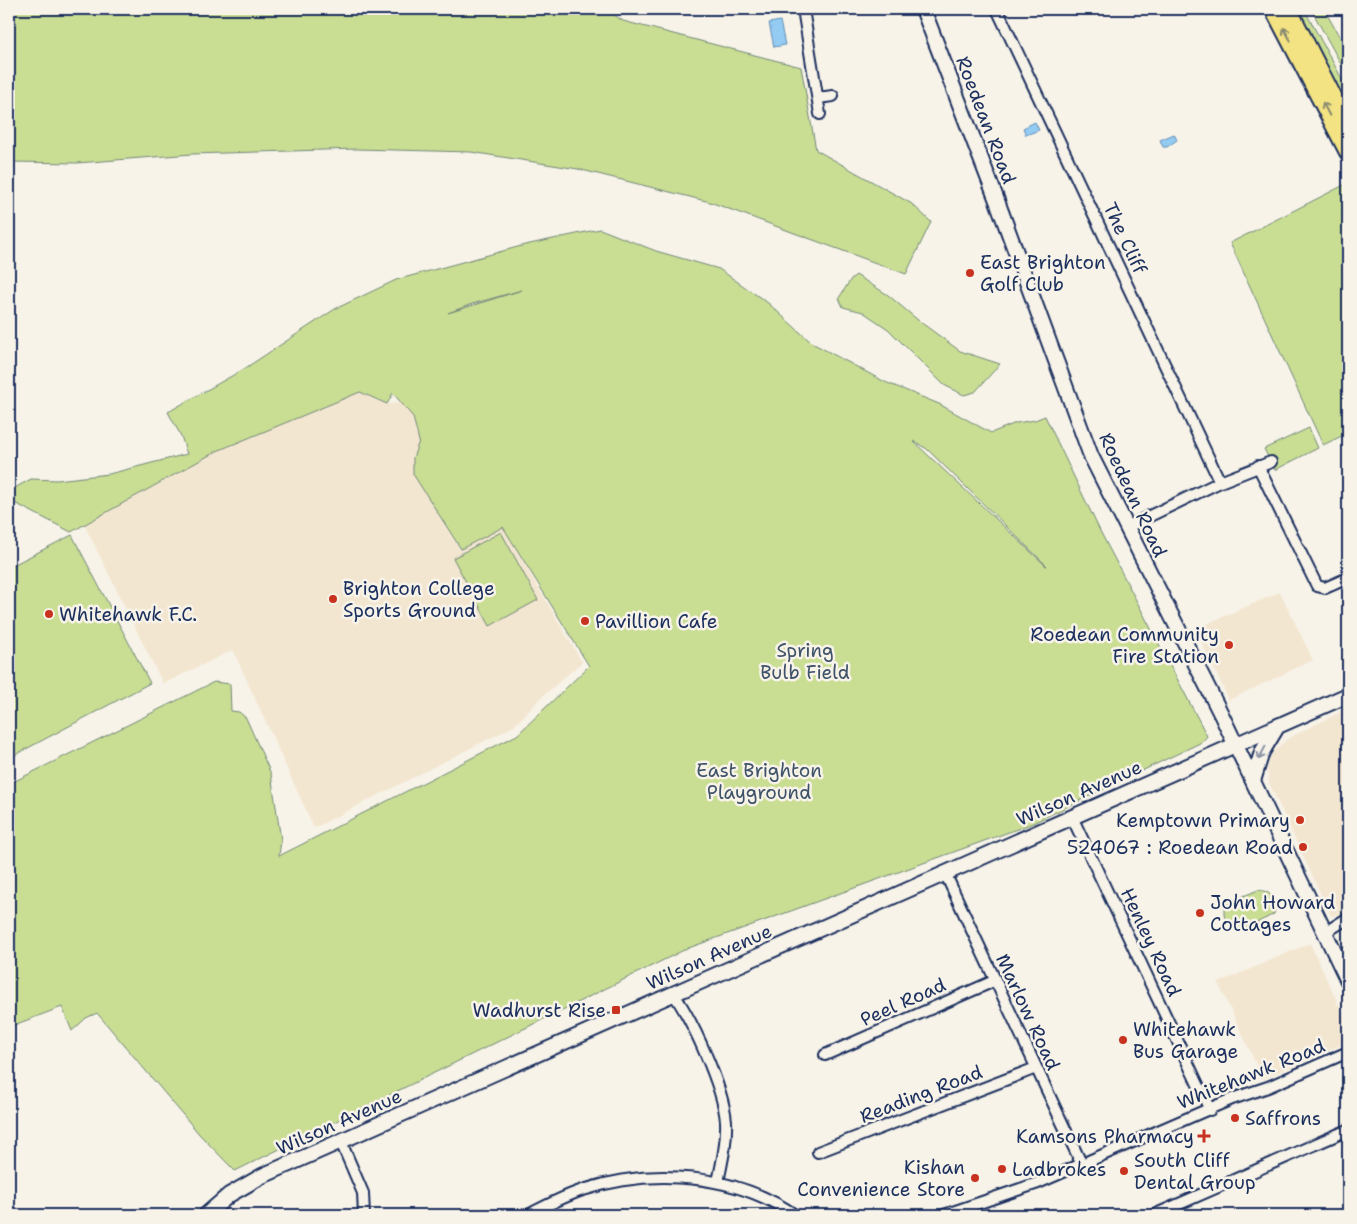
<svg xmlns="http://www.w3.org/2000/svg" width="1357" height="1224" viewBox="0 0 1357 1224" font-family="'Shantell Sans',sans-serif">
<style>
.built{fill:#f3e6d1}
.green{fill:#c9de93;stroke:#728678;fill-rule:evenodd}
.water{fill:#93cbf2;stroke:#638db7}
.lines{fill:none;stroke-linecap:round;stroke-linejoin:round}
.street-casing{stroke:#1b2f5e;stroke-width:14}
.secondary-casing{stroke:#1b2f5e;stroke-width:18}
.primary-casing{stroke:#1b2f5e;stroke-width:19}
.street{stroke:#f7f3e8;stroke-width:10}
.secondary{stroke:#f7f3e8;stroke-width:14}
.primary{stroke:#f4e382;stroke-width:15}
.oneway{stroke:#888970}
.oneway2{stroke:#8991a3}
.poi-dot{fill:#c8321e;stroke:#f7f3e8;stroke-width:2}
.labels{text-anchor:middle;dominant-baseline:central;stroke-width:5;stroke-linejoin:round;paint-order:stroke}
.street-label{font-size:19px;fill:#1b2f5e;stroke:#f7f3e8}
.poi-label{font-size:19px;fill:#1b2f5e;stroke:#f7f3e8;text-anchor:start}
.park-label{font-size:19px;fill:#3e5269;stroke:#f7f3e8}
</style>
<rect width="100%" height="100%" fill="#f7f3e8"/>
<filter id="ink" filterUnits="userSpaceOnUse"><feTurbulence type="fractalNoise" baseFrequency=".02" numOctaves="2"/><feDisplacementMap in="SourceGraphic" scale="10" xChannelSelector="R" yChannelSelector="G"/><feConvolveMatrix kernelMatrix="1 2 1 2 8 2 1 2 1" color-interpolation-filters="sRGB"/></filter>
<g filter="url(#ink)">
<path class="built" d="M 360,392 L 387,404 L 402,403 L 413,417 L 419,441 L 413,458 L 413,474 L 460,549 L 503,527 L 582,662 L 543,696 L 514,726 L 314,828 L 233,650 L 163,684 L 84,524 L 217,451 Z
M 1280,592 L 1313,660 L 1229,700 L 1195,629 Z
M 1348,708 L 1348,913 L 1331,916 L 1269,783 L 1267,768 L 1272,753 L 1287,739 Z
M 1310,943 L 1348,1025 L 1348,1042 L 1263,1079 L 1218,983 Z"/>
<path class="green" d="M 9,9 L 606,9 L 623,21 L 801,67 L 816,150 L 912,204 L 931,222 L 906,274 L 710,202 L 578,169 L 471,152 L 356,149 L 192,154 L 77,163 L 9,162 Z
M 1296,9 L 1304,9 L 1348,90 L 1348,109 Z
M 1311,9 L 1324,9 L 1348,52 L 1348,77 Z
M 1348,183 L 1348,433 L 1323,445 L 1230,243 Z
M 600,229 L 656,251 L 719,269 L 768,303 L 812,343 L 885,382 L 939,404 L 991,433 L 1016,423 L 1035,420 L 1045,416 L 1100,531 L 1207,736 L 1202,742 L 1031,824 L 686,949 L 235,1171 L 200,1135 L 97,1013 L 86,1018 L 72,1031 L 62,1007 L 14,1025 L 9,1037 L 9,784 L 214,682 L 230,684 L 231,711 L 239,712 L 246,718 L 271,774 L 281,840 L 279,856 L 517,735 L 589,666 L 503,527 L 461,549 L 413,474 L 413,458 L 419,441 L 413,417 L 393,393 L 387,404 L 360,392 L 217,451 L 71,532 L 9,500 L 9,491 L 31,479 L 57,480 L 109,474 L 187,454 L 181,436 L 168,412 L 244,369 L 335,309 L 396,280 L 525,245 ZM 522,290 L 448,313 L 472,304 ZM 913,441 L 927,449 L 1047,566 L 1046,566 Z
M 856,275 L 888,295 L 919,321 L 960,351 L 1000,364 L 975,392 L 964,395 L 944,385 L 888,329 L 863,312 L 843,307 L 839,298 L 851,279 Z
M 1309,428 L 1318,448 L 1275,470 L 1264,449 Z
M 501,532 L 538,600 L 490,626 L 453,558 Z
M 72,535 L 150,683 L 13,756 L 9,749 L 9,567 Z
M 1258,890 C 1272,891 1278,901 1274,914 L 1241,931 L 1233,930 L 1224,915 L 1224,907 L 1229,902 Z"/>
<path class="water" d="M 780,21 L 785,45 L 774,47 L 769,23 Z
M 1035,122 L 1039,130 L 1026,135 L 1023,128 Z
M 1174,134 L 1177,140 L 1167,147 L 1163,147 L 1160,140 Z"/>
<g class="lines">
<defs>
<path id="street" d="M 803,9 L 820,114
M 997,9 L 1220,482
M 818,98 L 833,96
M 1258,466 L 1317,586 L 1325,588 L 1348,578
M 1127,527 L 1220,482 L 1271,462
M 1072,817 L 1210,1110
M 945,873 L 1082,1165
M 1326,932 L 1348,918
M 673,993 C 693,1021 723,1087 726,1121 C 727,1142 722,1162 718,1182
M 825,1055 L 994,981
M 341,1142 L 363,1193 L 364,1215
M 818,1152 L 1036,1068
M 528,1215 C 546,1206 564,1196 583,1190 C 652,1167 735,1174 795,1215
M 944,1215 L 1038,1183 L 1232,1099 L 1268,1087 L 1348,1052
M 1154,1215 L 1348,1130
M 1344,1215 L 1348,1213"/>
<path id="secondary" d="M 923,9 L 996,198 L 1091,456 L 1221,714 L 1348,981
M 1253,781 L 1262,752 L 1277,727
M 206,1215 L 229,1195 L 262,1176 L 1348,695"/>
<path id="primary" d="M 1273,9 L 1348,153
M 1289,9 L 1348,125"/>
</defs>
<use href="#street" class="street-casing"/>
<use href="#secondary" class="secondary-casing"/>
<use href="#primary" class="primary-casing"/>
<use href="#street" class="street"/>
<use href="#secondary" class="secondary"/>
<use href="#primary" class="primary"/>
</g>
<defs><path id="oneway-shaft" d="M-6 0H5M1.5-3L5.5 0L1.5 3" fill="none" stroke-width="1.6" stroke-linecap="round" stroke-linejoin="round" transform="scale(1.25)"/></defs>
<g class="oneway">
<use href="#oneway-shaft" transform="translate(1287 34) rotate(-119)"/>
<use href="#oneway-shaft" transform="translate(1326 109) rotate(-117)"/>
</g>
<use class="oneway2" href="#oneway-shaft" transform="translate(1262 753) rotate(118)"/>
</g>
<g class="poi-dot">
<circle cx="970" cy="273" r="5"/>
<circle cx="333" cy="599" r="5"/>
<circle cx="49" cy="614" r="5"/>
<circle cx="585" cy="621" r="5"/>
<circle cx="1229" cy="645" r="5"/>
<circle cx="1300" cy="820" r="5"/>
<circle cx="1303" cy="847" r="5"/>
<circle cx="1200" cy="913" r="5"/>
<rect x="611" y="1005" width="10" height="10" rx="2.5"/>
<circle cx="1123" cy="1040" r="5"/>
<circle cx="1235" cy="1118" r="5"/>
<path d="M1201.5 1128.5h5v5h5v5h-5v5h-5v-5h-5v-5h5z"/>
<circle cx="1002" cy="1169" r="5"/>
<circle cx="1124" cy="1171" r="5"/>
<circle cx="975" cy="1178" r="5"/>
</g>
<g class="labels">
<g class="street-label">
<text transform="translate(986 120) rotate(69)">Roedean Road</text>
<text transform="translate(1125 238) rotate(65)">The Cliff</text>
<text transform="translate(1133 495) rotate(65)">Roedean Road</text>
<text transform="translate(1079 793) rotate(-24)">Wilson Avenue</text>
<text transform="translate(1151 942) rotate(65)">Henley Road</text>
<text transform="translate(709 957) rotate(-24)">Wilson Avenue</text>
<text transform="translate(903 1002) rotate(-24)">Peel Road</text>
<text transform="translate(1028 1012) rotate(65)">Marlow Road</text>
<text transform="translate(1251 1074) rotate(-22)">Whitehawk Road</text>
<text transform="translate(921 1094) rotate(-21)">Reading Road</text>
<text transform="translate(339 1122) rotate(-24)">Wilson Avenue</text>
</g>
<g class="poi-label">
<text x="980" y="262">East Brighton<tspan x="980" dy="22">Golf Club</tspan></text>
<text x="343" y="588">Brighton College<tspan x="343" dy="22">Sports Ground</tspan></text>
<text x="59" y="614">Whitehawk F.C.</text>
<text x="595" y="621">Pavillion Cafe</text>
<text x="1219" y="634" text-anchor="end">Roedean Community<tspan x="1219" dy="22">Fire Station</tspan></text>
<text x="1290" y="820" text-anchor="end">Kemptown Primary</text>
<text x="1293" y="847" text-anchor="end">524067 : Roedean Road</text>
<text x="1210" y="902">John Howard<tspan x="1210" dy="22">Cottages</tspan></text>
<text x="606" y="1010" text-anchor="end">Wadhurst Rise</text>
<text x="1133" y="1029">Whitehawk<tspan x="1133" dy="22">Bus Garage</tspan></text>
<text x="1245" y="1118">Saffrons</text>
<text x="1194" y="1136" text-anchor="end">Kamsons Pharmacy</text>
<text x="1134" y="1160">South Cliff<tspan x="1134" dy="22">Dental Group</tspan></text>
<text x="965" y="1167" text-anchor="end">Kishan<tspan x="965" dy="22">Convenience Store</tspan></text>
<text x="1012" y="1169">Ladbrokes</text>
</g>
<g class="park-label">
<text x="805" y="650">Spring<tspan x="805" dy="22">Bulb Field</tspan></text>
<text x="759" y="770">East Brighton<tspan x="759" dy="22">Playground</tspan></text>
</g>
</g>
<rect width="1357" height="1224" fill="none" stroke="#f7f3e8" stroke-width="30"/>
<rect x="15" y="15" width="1327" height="1194" fill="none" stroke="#1b2f5e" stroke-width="2" filter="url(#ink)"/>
</svg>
